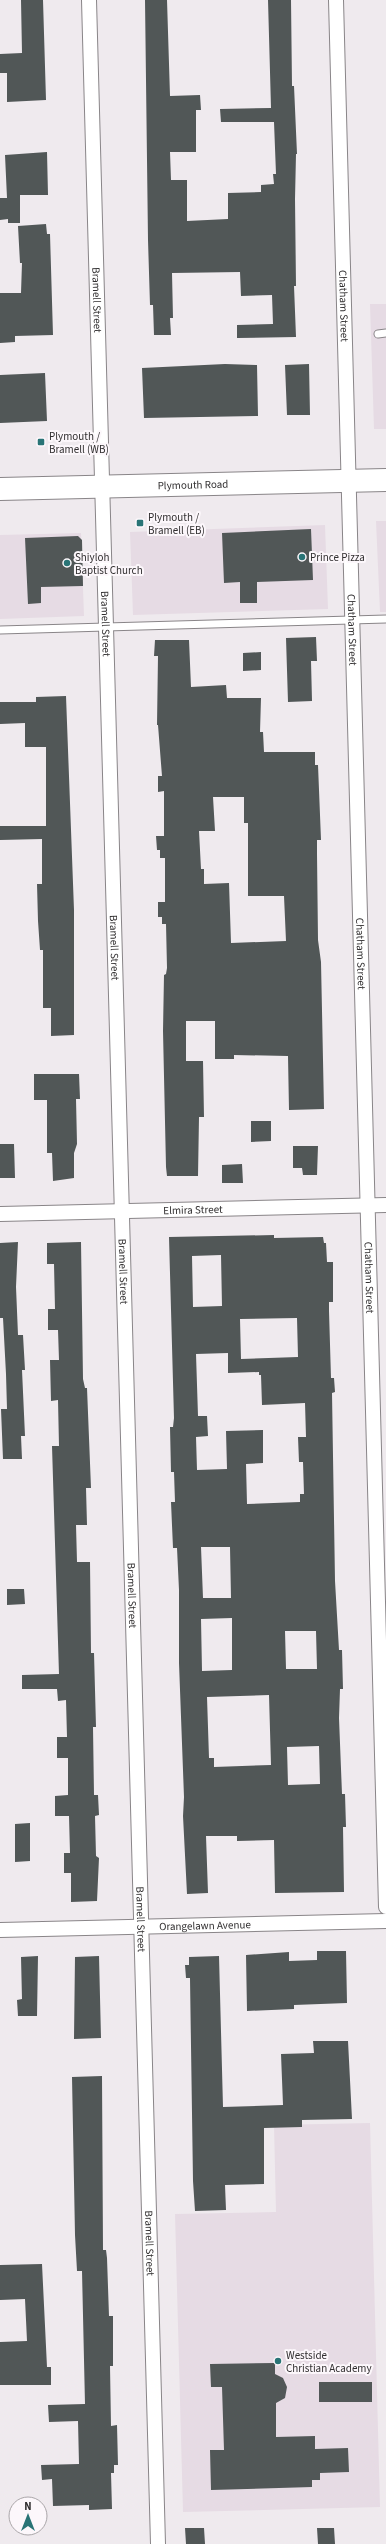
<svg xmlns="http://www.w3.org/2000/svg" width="386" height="2544" viewBox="0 0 386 2544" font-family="'Source Sans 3',sans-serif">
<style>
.built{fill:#e6dbe4}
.building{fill:#515757;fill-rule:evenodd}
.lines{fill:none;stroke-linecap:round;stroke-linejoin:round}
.service-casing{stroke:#898588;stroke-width:9}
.minor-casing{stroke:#898588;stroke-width:16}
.primary-casing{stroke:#898588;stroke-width:24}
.service{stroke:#fff;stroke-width:7}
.minor{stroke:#fff;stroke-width:14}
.primary{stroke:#fff;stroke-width:22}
.poi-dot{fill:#297476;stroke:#fcf7fb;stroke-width:1.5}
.labels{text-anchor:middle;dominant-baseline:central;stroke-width:4;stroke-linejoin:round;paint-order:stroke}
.street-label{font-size:11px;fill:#312f30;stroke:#fcf7fb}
.poi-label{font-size:11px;fill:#312f30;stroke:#fcf7fb;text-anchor:start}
</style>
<rect width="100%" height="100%" fill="#efeaee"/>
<path class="built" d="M 370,304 L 386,304 L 386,429 L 374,429 Z
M 376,521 L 386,521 L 386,612 L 380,612 Z
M 325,525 L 328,609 L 133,615 L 130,532 Z
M 81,533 L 84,616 L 0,619 L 0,535 Z
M 370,2123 L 380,2507 L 183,2512 L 175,2214 L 276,2212 L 274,2125 Z"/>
<path class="building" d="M 21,0 L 43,0 L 46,100 L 7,102 L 7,73 L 0,73 L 0,54 L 22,53 Z
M 145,0 L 167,0 L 170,96 L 200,95 L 201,110 L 196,110 L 196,152 L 170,152 L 171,180 L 187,180 L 187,221 L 228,219 L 228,193 L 261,192 L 261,185 L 274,184 L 273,174 L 276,174 L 274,122 L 221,122 L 220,109 L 271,108 L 268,0 L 291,0 L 292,86 L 294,86 L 297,154 L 296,154 L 295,199 L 296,286 L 294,286 L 296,337 L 237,338 L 237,325 L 273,324 L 272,295 L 241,296 L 240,272 L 172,273 L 173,318 L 170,318 L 171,335 L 154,335 L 153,305 L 150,305 L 148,240 Z
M 47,152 L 48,195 L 20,195 L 20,223 L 8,223 L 8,219 L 0,220 L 0,198 L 7,198 L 5,155 Z
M 46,224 L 47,234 L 50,234 L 53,335 L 15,336 L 15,342 L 0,343 L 0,293 L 21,293 L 22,263 L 20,263 L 18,226 Z
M 225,364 L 257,365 L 258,416 L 144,418 L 142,368 Z
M 309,364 L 310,415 L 287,415 L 285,365 Z
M 45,373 L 47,421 L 0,423 L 0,375 Z
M 311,529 L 313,580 L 257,582 L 257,603 L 240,603 L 240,582 L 224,583 L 222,533 Z
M 78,536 L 82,540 L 83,586 L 41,587 L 41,603 L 28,604 L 25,538 Z
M 316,637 L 317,661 L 311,661 L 312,701 L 288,702 L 286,638 Z
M 155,640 L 189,640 L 191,687 L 226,685 L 227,698 L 261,698 L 260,732 L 263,732 L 264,752 L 315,752 L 315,765 L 318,765 L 321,840 L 317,840 L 317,854 L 318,940 L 321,962 L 324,1109 L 289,1110 L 288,1056 L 234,1055 L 234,1059 L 215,1059 L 215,1021 L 186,1021 L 186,1061 L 203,1061 L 204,1117 L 199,1117 L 198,1176 L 167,1176 L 166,1167 L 163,1031 L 164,975 L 166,974 L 167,968 L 166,924 L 162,924 L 162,917 L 158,917 L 158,902 L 165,902 L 165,858 L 160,858 L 160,850 L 157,850 L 156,836 L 164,836 L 164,791 L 158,792 L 158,776 L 162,776 L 158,725 L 157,725 L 158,656 L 154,656 ZM 213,797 L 244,797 L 244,823 L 248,823 L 248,896 L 284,896 L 286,941 L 231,943 L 229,883 L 204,884 L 204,869 L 201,869 L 199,831 L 215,831 Z
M 261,652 L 261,670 L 243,671 L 243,653 Z
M 66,696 L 74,910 L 74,1035 L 51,1036 L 51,1008 L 43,1008 L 43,950 L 40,950 L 38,921 L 37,884 L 42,884 L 42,839 L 0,840 L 0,826 L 46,826 L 46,747 L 25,747 L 25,723 L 0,724 L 0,702 L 36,702 L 36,697 Z
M 34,1074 L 79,1074 L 80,1099 L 76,1099 L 77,1144 L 74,1153 L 74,1178 L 53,1181 L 52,1153 L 47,1153 L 47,1100 L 34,1100 Z
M 251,1121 L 271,1121 L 271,1141 L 251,1142 Z
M 0,1144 L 14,1144 L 15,1178 L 0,1178 Z
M 293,1146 L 318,1146 L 317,1175 L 303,1175 L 302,1168 L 293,1168 Z
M 242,1164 L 243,1183 L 222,1183 L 222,1165 Z
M 274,1235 L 274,1238 L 323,1237 L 324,1243 L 326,1243 L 327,1262 L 333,1262 L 333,1302 L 329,1302 L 329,1311 L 331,1378 L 334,1378 L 335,1392 L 332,1393 L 335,1581 L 339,1650 L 342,1650 L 343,1689 L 340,1689 L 339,1718 L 342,1794 L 345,1794 L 346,1827 L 343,1827 L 344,1892 L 275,1893 L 274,1840 L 237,1841 L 237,1836 L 206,1836 L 208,1893 L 187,1894 L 183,1816 L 184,1797 L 179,1663 L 179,1590 L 177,1548 L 173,1548 L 171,1502 L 175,1502 L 174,1472 L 171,1472 L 170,1427 L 173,1427 L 174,1418 L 169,1237 ZM 221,1255 L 222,1306 L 193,1307 L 192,1256 ZM 297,1318 L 298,1357 L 241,1359 L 240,1319 ZM 228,1353 L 228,1373 L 259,1372 L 259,1375 L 261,1375 L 262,1405 L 305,1403 L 306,1437 L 298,1437 L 299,1462 L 303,1462 L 304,1494 L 300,1494 L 300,1502 L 247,1504 L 246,1464 L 263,1463 L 263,1430 L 226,1431 L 227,1469 L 197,1470 L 196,1437 L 208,1436 L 207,1416 L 198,1416 L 196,1354 ZM 201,1547 L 230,1547 L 231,1598 L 203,1598 ZM 232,1618 L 232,1670 L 202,1671 L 201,1619 ZM 285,1631 L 316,1631 L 317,1669 L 286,1669 ZM 269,1695 L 271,1765 L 214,1767 L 214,1758 L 209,1758 L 207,1697 ZM 319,1746 L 320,1784 L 288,1785 L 287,1747 Z
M 18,1242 L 16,1287 L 18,1335 L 23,1335 L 25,1370 L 22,1370 L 25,1436 L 21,1436 L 22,1459 L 3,1459 L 1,1409 L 7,1409 L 6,1374 L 3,1318 L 0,1318 L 0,1243 Z
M 81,1242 L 83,1379 L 85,1388 L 87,1388 L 91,1488 L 86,1488 L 87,1525 L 76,1525 L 77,1562 L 90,1562 L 91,1653 L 94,1653 L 96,1727 L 93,1727 L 94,1795 L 98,1795 L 99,1815 L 95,1816 L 96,1856 L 99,1858 L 97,1901 L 71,1902 L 71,1873 L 64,1873 L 64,1853 L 70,1853 L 69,1816 L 55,1816 L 55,1796 L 68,1795 L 68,1758 L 57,1758 L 57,1737 L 67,1737 L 66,1700 L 58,1701 L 57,1689 L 22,1689 L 22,1675 L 59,1674 L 52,1446 L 59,1446 L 58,1400 L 51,1401 L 50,1360 L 59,1360 L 58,1330 L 48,1330 L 48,1309 L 55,1309 L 54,1264 L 47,1264 L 47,1243 Z
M 7,1589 L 24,1589 L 25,1604 L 7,1605 Z
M 30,1823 L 30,1861 L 15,1862 L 15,1824 Z
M 317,1951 L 346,1951 L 347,2003 L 294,2005 L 294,2009 L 247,2011 L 246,1955 L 289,1952 L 289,1961 L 317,1960 Z
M 38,1956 L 37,2016 L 18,2016 L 17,2000 L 22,1999 L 21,1957 Z
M 99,1956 L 101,2038 L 74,2039 L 75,1957 Z
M 219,1956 L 223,2107 L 283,2105 L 281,2054 L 314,2053 L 313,2041 L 348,2041 L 352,2119 L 302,2120 L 302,2127 L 264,2128 L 264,2184 L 225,2185 L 226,2210 L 195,2211 L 193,2181 L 190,1978 L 186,1978 L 185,1965 L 189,1965 L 189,1957 Z
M 102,2076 L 103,2250 L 106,2250 L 107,2258 L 109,2316 L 113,2316 L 113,2366 L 110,2366 L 111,2426 L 117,2425 L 118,2465 L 114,2465 L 114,2473 L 111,2473 L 112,2509 L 89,2510 L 89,2505 L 53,2506 L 52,2479 L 42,2480 L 41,2465 L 79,2464 L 78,2421 L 49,2422 L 48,2405 L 85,2404 L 82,2271 L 77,2271 L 75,2235 L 72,2077 Z
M 42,2264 L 47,2367 L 51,2367 L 51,2385 L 0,2385 L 0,2342 L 27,2341 L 25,2299 L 0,2300 L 0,2265 Z
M 275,2363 L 275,2374 L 283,2378 L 287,2387 L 285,2398 L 276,2403 L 276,2437 L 315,2436 L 315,2449 L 348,2448 L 349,2472 L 320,2473 L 320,2480 L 312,2480 L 312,2487 L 211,2490 L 210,2450 L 224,2450 L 222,2387 L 211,2387 L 210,2364 Z
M 319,2382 L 372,2382 L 372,2402 L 319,2402 Z
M 185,2528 L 204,2528 L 205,2544 L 186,2544 Z
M 317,2528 L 334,2528 L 335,2544 L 318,2544 Z"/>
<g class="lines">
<defs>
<path id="service" d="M 378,334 L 386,333
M 0,630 L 386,619"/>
<g id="minor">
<path id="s1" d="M 89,0 L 158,2544"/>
<path id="s2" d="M 336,0 L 386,1907"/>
<path id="s3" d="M 0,1214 L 386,1205"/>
<path id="s4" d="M 0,1930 L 386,1921"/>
</g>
<g id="primary">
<path id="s5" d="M 0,489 L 386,480"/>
</g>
</defs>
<use href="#service" class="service-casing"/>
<use href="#minor" class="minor-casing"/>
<use href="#primary" class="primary-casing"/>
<use href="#service" class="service"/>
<use href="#minor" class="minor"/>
<use href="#primary" class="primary"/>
</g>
<g class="poi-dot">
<rect x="37" y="438" width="8" height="8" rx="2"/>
<rect x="136" y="519" width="8" height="8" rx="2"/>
<circle cx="302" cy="557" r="4"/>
<circle cx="67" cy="563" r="4"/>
<circle cx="278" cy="2361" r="4"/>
</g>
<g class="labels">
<g class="street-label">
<text stroke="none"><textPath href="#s1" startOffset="300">Bramell Street</textPath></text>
<text stroke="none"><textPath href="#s2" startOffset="306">Chatham Street</textPath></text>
<text stroke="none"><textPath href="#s5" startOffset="193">Plymouth Road</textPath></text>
<text stroke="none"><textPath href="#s1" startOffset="624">Bramell Street</textPath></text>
<text stroke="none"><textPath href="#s2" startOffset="630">Chatham Street</textPath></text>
<text stroke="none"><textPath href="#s1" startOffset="948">Bramell Street</textPath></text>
<text stroke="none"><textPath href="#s2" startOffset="954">Chatham Street</textPath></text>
<text stroke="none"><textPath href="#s3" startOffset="193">Elmira Street</textPath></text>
<text stroke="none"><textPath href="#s1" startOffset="1272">Bramell Street</textPath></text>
<text stroke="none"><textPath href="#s2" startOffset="1278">Chatham Street</textPath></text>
<text stroke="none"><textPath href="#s1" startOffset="1596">Bramell Street</textPath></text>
<text stroke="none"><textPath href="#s1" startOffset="1920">Bramell Street</textPath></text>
<text stroke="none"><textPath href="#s4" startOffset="205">Orangelawn Avenue</textPath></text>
<text stroke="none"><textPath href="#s1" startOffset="2244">Bramell Street</textPath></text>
</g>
<g class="poi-label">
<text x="49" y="436">Plymouth /<tspan x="49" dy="13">Bramell (WB)</tspan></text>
<text x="148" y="517">Plymouth /<tspan x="148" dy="13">Bramell (EB)</tspan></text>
<text x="75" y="557">Shiyloh<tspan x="75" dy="13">Baptist Church</tspan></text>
<text x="310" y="557">Prince Pizza</text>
<text x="286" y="2355">Westside<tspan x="286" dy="13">Christian Academy</tspan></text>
</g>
</g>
<g transform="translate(28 2516)"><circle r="19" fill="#fcf7fb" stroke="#aba7aa"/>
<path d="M0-3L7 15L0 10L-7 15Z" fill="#297476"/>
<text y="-6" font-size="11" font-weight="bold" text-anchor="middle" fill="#312f30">N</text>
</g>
</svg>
